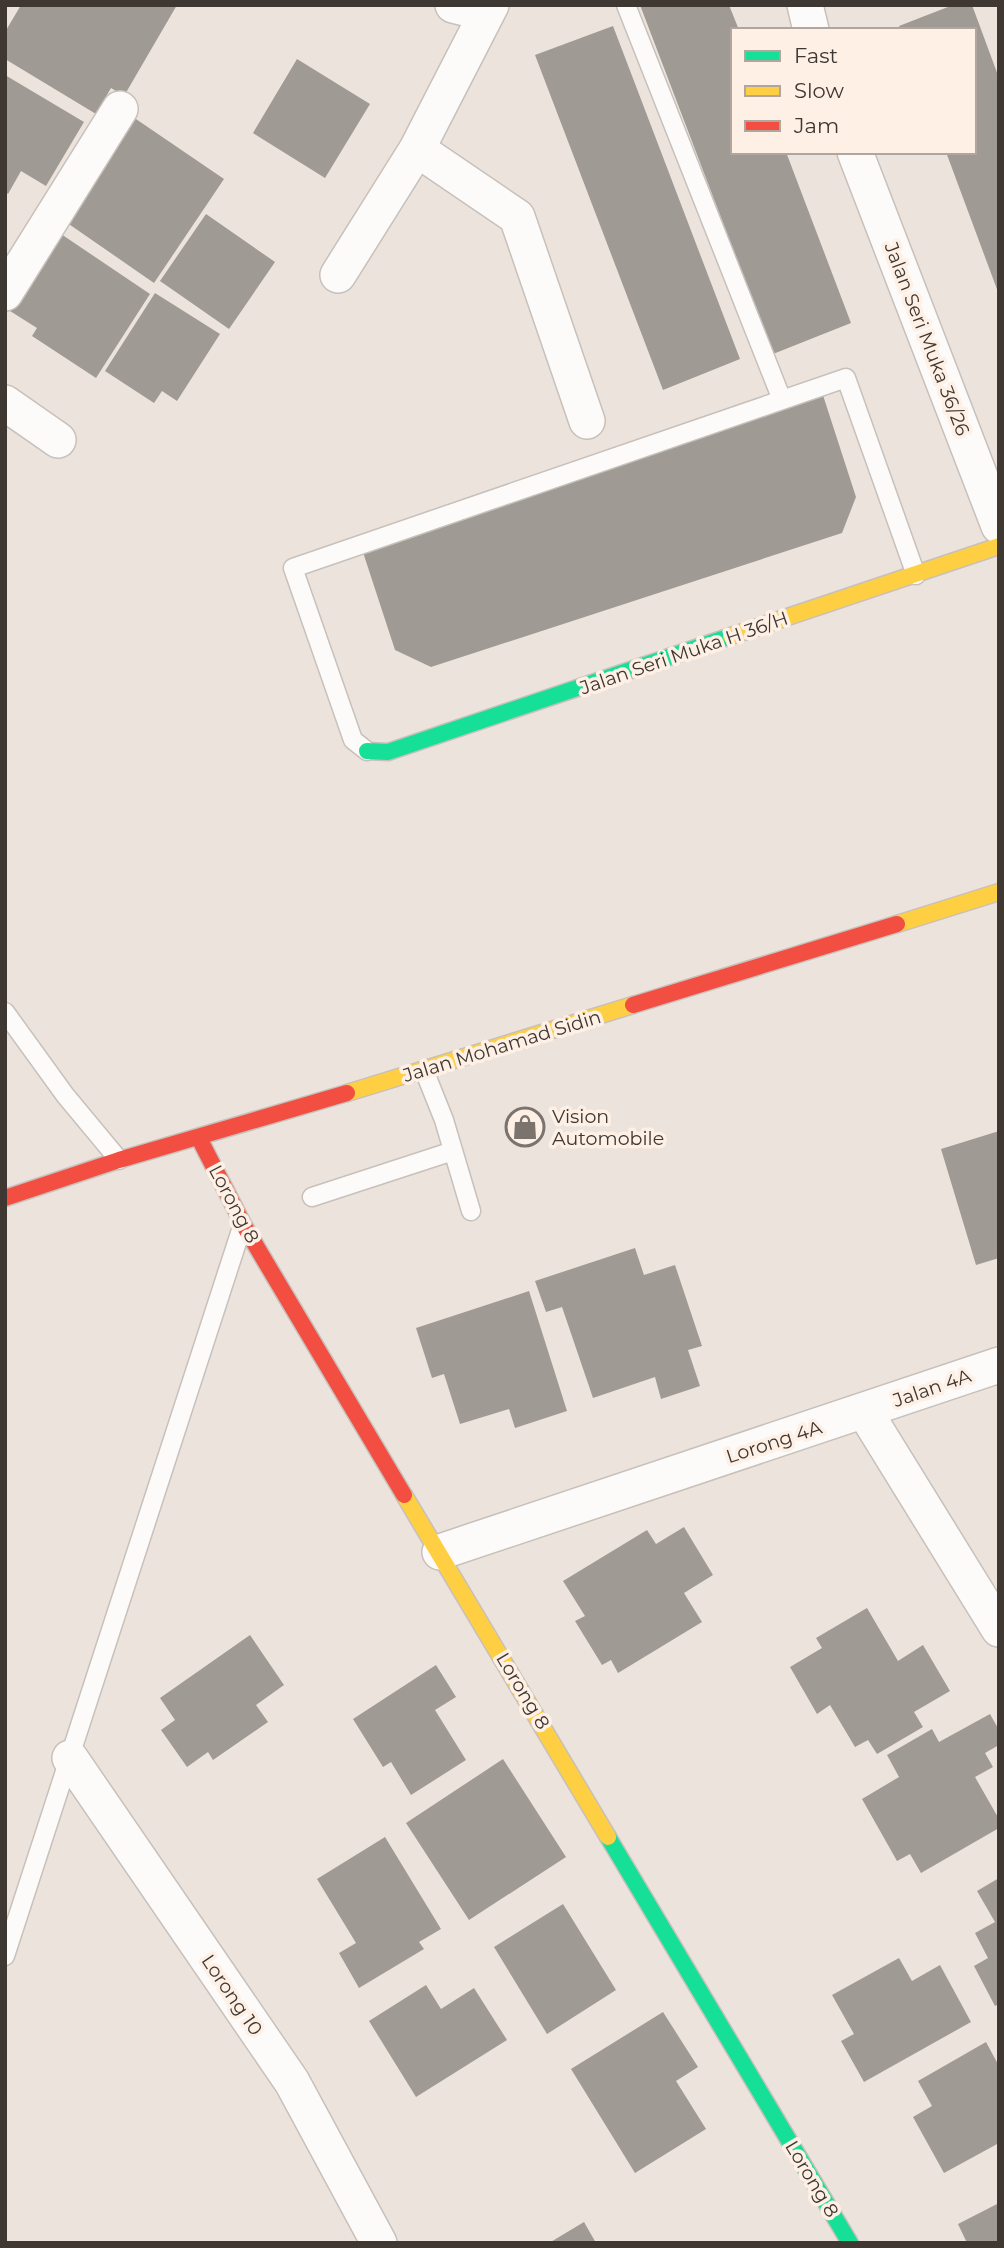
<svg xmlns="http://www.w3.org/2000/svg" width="1004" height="2248" viewBox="0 0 1004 2248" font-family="Montserrat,sans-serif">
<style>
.building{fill:#a09a94}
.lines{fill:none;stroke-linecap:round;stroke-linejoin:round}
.lane-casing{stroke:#c7c0bb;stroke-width:21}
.street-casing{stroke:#c7c0bb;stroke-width:38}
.fast-casing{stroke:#c7c0bb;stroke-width:19}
.slow-casing{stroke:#c7c0bb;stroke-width:19}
.jam-casing{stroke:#c7c0bb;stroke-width:19}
.lane{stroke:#fcfbfa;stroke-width:18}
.street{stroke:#fcfbfa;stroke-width:35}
.fast{stroke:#16e098;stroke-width:16}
.slow{stroke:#ffcf43;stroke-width:16}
.jam{stroke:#f24e42;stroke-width:16}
.labels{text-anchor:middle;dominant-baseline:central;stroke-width:7;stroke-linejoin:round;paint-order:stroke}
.street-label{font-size:19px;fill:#3e3732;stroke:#fef0e5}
.poi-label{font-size:19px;fill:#3e3732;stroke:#fef0e5;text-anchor:start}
</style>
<rect width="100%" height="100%" fill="#ece3dc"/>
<path class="building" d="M 21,5 L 177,5 L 124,96 L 111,88 L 96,114 L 5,59 L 5,32 Z
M 640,5 L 729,5 L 739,30 L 733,30 L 733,152 L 786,152 L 851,323 L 773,354 Z
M 953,5 L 972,5 L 999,78 L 998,292 L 946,152 L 974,152 L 974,30 L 901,30 L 899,26 Z
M 613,26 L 740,359 L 663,390 L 535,55 Z
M 297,59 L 370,104 L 325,178 L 253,133 Z
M 5,75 L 84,122 L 46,186 L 21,171 L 8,194 L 5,192 Z
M 133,117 L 224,179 L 154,283 L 63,220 Z
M 206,214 L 275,262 L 229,329 L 160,281 Z
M 61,234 L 150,294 L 96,378 L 32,336 L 37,328 L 10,311 Z
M 155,293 L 220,334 L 177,401 L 162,391 L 154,403 L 105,371 Z
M 820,386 L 856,497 L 842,533 L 431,667 L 395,650 L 358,537 Z
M 999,1131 L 999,1258 L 976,1265 L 941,1149 Z
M 635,1248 L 644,1275 L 675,1265 L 702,1346 L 688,1350 L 700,1386 L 661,1399 L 655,1377 L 593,1398 L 562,1307 L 546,1312 L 535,1281 Z
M 529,1291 L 567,1411 L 515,1428 L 509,1409 L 460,1424 L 444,1374 L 432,1378 L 416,1328 Z
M 684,1527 L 713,1575 L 684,1593 L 702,1622 L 618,1673 L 611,1660 L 602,1665 L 575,1621 L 585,1616 L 563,1581 L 647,1530 L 656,1544 Z
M 867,1608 L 898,1661 L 923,1645 L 950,1691 L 914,1712 L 923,1727 L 877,1754 L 868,1740 L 855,1747 L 830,1705 L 817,1714 L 790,1667 L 822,1648 L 816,1638 Z
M 250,1635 L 284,1685 L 256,1705 L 268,1722 L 213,1760 L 208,1752 L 187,1767 L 161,1730 L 175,1720 L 160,1698 Z
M 436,1665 L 456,1697 L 435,1710 L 466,1760 L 411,1795 L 391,1762 L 383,1767 L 353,1719 Z
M 990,1714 L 999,1730 L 999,1745 L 985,1753 L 993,1767 L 975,1777 L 999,1819 L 999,1828 L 921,1873 L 910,1854 L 897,1861 L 862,1799 L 899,1777 L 887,1755 L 932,1729 L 939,1742 Z
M 503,1759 L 566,1857 L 469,1920 L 406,1823 Z
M 385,1837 L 441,1929 L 419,1942 L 424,1949 L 359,1988 L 339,1953 L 356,1943 L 317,1879 Z
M 999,1878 L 999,2004 L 995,2006 L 974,1966 L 988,1958 L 975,1933 L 995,1922 L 977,1891 Z
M 563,1904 L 616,1990 L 547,2034 L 494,1947 Z
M 899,1958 L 912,1981 L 940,1965 L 971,2022 L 864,2082 L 841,2041 L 854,2034 L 832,1995 Z
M 426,1985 L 441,2009 L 474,1988 L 507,2040 L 416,2097 L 369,2021 Z
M 663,2012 L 698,2067 L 676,2081 L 706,2129 L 635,2173 L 571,2069 Z
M 986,2042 L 999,2066 L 999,2143 L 944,2173 L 913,2117 L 932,2106 L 918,2081 Z
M 999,2203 L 999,2243 L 967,2243 L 958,2224 Z
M 584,2222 L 596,2243 L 549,2243 Z"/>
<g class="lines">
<defs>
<path id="lane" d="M 626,5 L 782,400
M 367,751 L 353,740 L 293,568 L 846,378 L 916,575
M 5,1012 L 65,1095 L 119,1160
M 424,1070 L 444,1120 L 471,1211
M 312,1197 L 453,1151
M 5,1956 L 242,1227"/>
<path id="street" d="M 453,5 L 485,13
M 805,5 L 811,30
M 417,149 L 517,217 L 587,421
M 855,152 L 999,526
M 338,275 L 417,149 L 491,5
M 5,293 L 120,109
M 5,403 L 58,440
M 865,1412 L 999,1629
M 440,1552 L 999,1365
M 70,1758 L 292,2082 L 379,2243"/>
<path id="fast" d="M 367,751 L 388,752 L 731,636
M 608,1837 L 850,2243"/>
<path id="slow" d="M 731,636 L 999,546
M 897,924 L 999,892
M 347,1093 L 633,1005
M 404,1495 L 608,1837"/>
<path id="jam" d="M 633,1005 L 897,924
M 199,1138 L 243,1224 L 404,1495
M 5,1198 L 119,1160 L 347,1093"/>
</defs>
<use href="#lane" class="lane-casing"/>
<use href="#street" class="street-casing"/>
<use href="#fast" class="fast-casing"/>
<use href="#slow" class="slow-casing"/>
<use href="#jam" class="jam-casing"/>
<use href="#lane" class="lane"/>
<use href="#street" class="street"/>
<use href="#fast" class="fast"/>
<use href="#slow" class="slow"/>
<use href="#jam" class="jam"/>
</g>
<defs>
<symbol id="shop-ring" viewBox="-11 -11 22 22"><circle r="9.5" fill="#fef0e5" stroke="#7b736e" stroke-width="1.5"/><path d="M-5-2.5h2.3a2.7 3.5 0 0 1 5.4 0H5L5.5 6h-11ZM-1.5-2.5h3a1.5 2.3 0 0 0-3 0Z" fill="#7b736e"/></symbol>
</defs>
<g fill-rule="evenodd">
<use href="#shop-ring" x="503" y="1105" width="44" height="44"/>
</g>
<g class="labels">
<g class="street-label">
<text transform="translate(927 339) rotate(69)">Jalan Seri Muka 36/26</text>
<text transform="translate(684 653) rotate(-19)">Jalan Seri Muka H 36/H</text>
<text transform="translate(502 1046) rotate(-17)">Jalan Mohamad Sidin</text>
<text transform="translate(234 1204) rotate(62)">Lorong 8</text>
<text transform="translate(932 1388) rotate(-19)">Jalan 4A</text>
<text transform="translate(774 1442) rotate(-18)">Lorong 4A</text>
<text transform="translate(523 1691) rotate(59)">Lorong 8</text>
<text transform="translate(232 1995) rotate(56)">Lorong 10</text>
<text transform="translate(812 2179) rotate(59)">Lorong 8</text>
</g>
<g class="poi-label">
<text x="552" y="1116">Vision<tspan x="552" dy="22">Automobile</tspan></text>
</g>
</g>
<rect width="1004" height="2248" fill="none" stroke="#3e3732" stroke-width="14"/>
<rect x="731" y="28" width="245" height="126" fill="#fef0e5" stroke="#b1a69d" stroke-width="2"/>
<rect x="745" y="51" width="35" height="10" fill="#16e098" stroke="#b1a69d" stroke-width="2"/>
<text x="794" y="63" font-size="21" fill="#3e3732">Fast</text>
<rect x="745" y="86" width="35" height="10" fill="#ffcf43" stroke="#b1a69d" stroke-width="2"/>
<text x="794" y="98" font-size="21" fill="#3e3732">Slow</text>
<rect x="745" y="121" width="35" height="10" fill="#f24e42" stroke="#b1a69d" stroke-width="2"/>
<text x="794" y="133" font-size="21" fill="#3e3732">Jam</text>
</svg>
